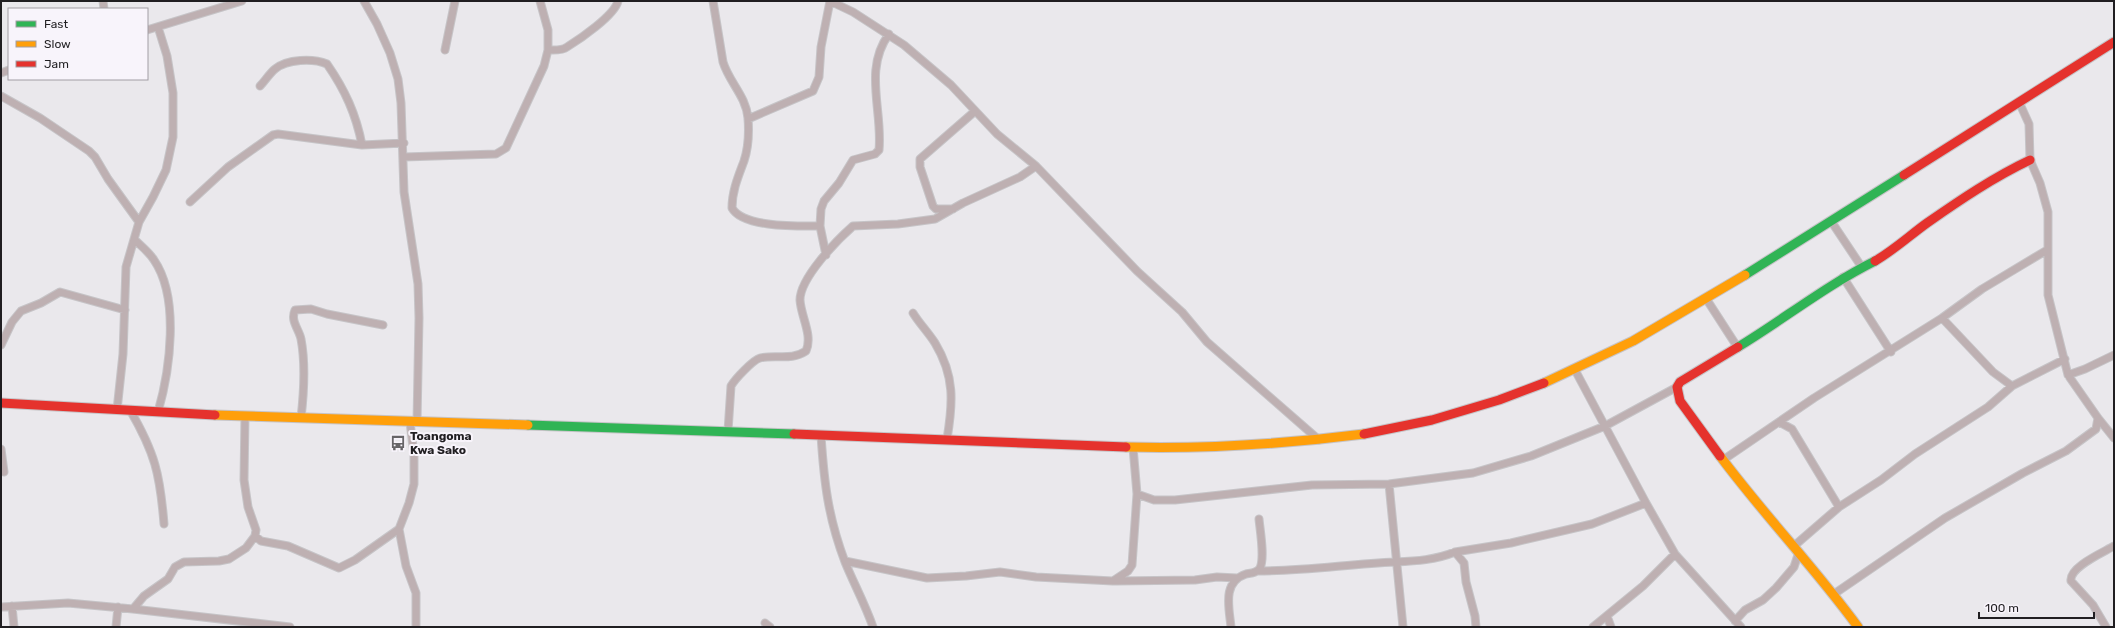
<svg xmlns="http://www.w3.org/2000/svg" width="2115" height="628" viewBox="0 0 2115 628" font-family="Rubik,sans-serif">
<style>
.lines{fill:none;stroke-linecap:round;stroke-linejoin:round}
.street-casing{stroke:#c6c4c7;stroke-width:9}
.fast-casing{stroke:#c6c4c7;stroke-width:11}
.slow-casing{stroke:#c6c4c7;stroke-width:11}
.jam-casing{stroke:#c6c4c7;stroke-width:11}
.street{stroke:#beb0b2;stroke-width:7}
.fast{stroke:#30b455;stroke-width:9}
.slow{stroke:#ff9f0a;stroke-width:9}
.jam{stroke:#e5322d;stroke-width:9}
.labels{text-anchor:middle;dominant-baseline:central;stroke-width:4;stroke-linejoin:round;paint-order:stroke}
.poi-label{font-size:12px;font-weight:bold;fill:#201e21;stroke:#f8f4fb;text-anchor:start}
</style>
<rect width="100%" height="100%" fill="#eae8ec"/>
<g class="lines">
<defs>
<path id="street" d="M 103,1 L 104,9
M 364,1 L 377,24 L 390,53 L 398,79 L 401,103 L 404,192 L 418,284 L 419,318 L 417,422
M 713,1 L 723,62 C 729,82 746,96 748,118 C 749,131 748,149 744,161 C 738,177 732,191 732,208 C 743,228 799,226 820,226
M 830,1 L 853,12 L 904,45 L 951,85 L 997,134 L 1036,166 L 1137,271 L 1182,312 L 1207,342 L 1319,440
M 147,30 L 242,1
M 445,50 L 455,1
M 548,50 C 554,50 562,51 567,47 C 580,39 615,15 618,1
M 1,73 L 9,70
M 260,86 C 265,81 269,74 275,69 C 287,59 313,58 327,64 C 345,90 356,114 362,145
M 1,96 L 40,118 L 89,151 L 95,157 L 108,179 L 139,222
M 2019,102 L 2029,124 L 2030,160 L 2040,183 L 2048,212 L 2048,295 L 2068,375 L 2098,418 L 2114,438
M 748,119 L 813,91 L 819,77 L 821,47 L 830,1
M 404,157 L 496,154 L 506,148 L 544,66 L 548,50 L 548,30 L 540,1
M 190,202 L 228,167 L 273,135 L 278,134 L 362,145 L 404,143
M 953,209 L 936,209 L 933,206 L 920,167 L 920,159 L 974,112
M 1831,221 L 1861,266
M 135,240 C 141,246 149,252 154,260 C 180,298 170,370 158,412
M 826,255 L 820,226 L 821,209 L 824,201 L 839,183 L 853,160 L 875,154 L 879,150 C 883,111 863,69 889,34
M 1843,277 L 1891,352
M 1707,300 L 1738,348
M 913,313 C 919,323 928,332 935,343 C 955,376 953,403 947,439
M 1942,318 L 1993,372 L 2012,386
M 1,345 L 12,322 L 21,311 L 41,303 L 60,292 L 125,310
M 1575,370 L 1646,503 L 1675,554 L 1741,627
M 2068,375 L 2085,369 L 2114,355
M 117,410 L 123,354 L 126,267 L 139,222 L 153,197 L 166,170 L 173,137 L 173,93 L 167,56 L 158,27
M 130,410 C 155,453 160,474 164,524
M 301,418 C 304,392 306,365 301,339 C 299,329 290,321 295,310 L 311,309 L 327,314 L 383,325
M 410,422 L 414,455 L 414,484 L 409,503 L 399,529 L 406,566 L 416,593 L 416,627
M 1779,422 L 1792,429 L 1839,507
M 728,431 L 731,386 C 735,379 753,360 760,358 C 776,354 791,361 806,351 C 813,335 801,317 800,300 C 800,278 837,240 853,226 L 898,224 L 935,219 L 963,203 L 1020,177 L 1036,166
M 821,435 C 824,482 828,517 845,562 C 854,584 865,604 873,627
M 1,449 L 4,472
M 1723,460 L 1814,398 L 1942,318 L 1982,289 L 2047,250
M 1389,484 L 1403,627
M 1137,494 L 1154,500 L 1175,500 L 1312,485 L 1389,484 L 1473,473 L 1531,456 L 1605,426 L 1677,387
M 255,536 L 261,541 L 288,546 L 339,568 L 355,560 L 399,529
M 1794,546 L 1839,507 L 1881,480 L 1915,454 L 1988,407 L 2012,386 L 2065,359
M 1455,552 L 1511,543 L 1592,524 L 1646,503
M 845,561 L 927,578 L 966,576 L 1000,572 L 1036,577 L 1113,581 L 1128,571 L 1132,565 L 1137,494 L 1133,447
M 1257,571 C 1304,571 1349,564 1395,562 C 1417,561 1435,560 1455,552 L 1464,563 L 1466,582 L 1475,616 L 1476,627
M 1116,581 L 1195,580 L 1217,577 L 1237,578
M 1834,594 L 1945,518 L 2023,473 L 2066,451 L 2096,429 L 2098,418
M 12,606 L 14,627
M 1,607 L 68,603 L 133,609 L 290,627
M 133,609 L 144,596 L 168,579 L 175,567 L 184,562 L 219,561 L 229,559 L 246,548 L 255,536 L 256,530 L 248,507 L 244,480 L 245,416
M 1607,616 L 1611,627
M 1735,621 L 1745,610 L 1763,600 L 1776,588 L 1794,567 L 1799,552
M 765,623 L 770,627
M 116,627 L 118,607
M 1231,627 C 1229,607 1222,582 1246,574 C 1251,573 1257,573 1260,568 C 1265,558 1260,530 1259,519
M 1593,627 L 1643,586 L 1675,554
M 2106,627 L 2093,605 L 2071,581 C 2069,567 2102,553 2114,546"/>
<path id="fast" d="M 1745,275 L 1904,175
M 1738,347 C 1784,319 1827,285 1875,261
M 528,425 L 794,434"/>
<path id="slow" d="M 1544,383 L 1633,341 L 1745,275
M 215,415 L 528,425
M 1126,447 C 1206,449 1285,444 1364,434
M 1720,456 C 1764,515 1815,568 1858,627"/>
<path id="jam" d="M 1904,175 L 2114,42
M 1875,261 C 1894,250 1909,236 1927,223 C 1960,200 1994,177 2030,160
M 1,403 L 215,415
M 794,434 L 1126,447
M 1364,434 L 1432,420 L 1499,400 L 1544,383
M 1720,456 L 1680,401 L 1677,387 L 1680,382 L 1738,347"/>
</defs>
<use href="#street" class="street-casing"/>
<use href="#fast" class="fast-casing"/>
<use href="#slow" class="slow-casing"/>
<use href="#jam" class="jam-casing"/>
<use href="#street" class="street"/>
<use href="#fast" class="fast"/>
<use href="#slow" class="slow"/>
<use href="#jam" class="jam"/>
</g>
<defs>
<symbol id="bus-bare" viewBox="-9 -9 18 18"><path d="M-5-6H5V4H4V6H2V4H-2V6H-4V4H-5ZM-3.5-4V0h7V-4ZM-3.5 1.2v1.5H-2V1.2ZM2 1.2v1.5H3.5V1.2Z" fill="#676568" stroke="#f8f4fb" stroke-width="2.5" paint-order="stroke"/></symbol>
</defs>
<g fill-rule="evenodd">
<use href="#bus-bare" x="387" y="432" width="22" height="22"/>
</g>
<g class="labels">
<g class="poi-label">
<text x="410" y="436">Toangoma<tspan x="410" dy="14">Kwa Sako</tspan></text>
</g>
</g>
<rect width="2115" height="628" fill="none" stroke="#201e21" stroke-width="4"/>
<rect x="8" y="8" width="140" height="72" fill="#f8f4fb" stroke="#a29ea4"/>
<rect x="16" y="21" width="20" height="6" fill="#30b455" stroke="#a29ea4"/>
<text x="44" y="28" font-size="12" fill="#201e21">Fast</text>
<rect x="16" y="41" width="20" height="6" fill="#ff9f0a" stroke="#a29ea4"/>
<text x="44" y="48" font-size="12" fill="#201e21">Slow</text>
<rect x="16" y="61" width="20" height="6" fill="#e5322d" stroke="#a29ea4"/>
<text x="44" y="68" font-size="12" fill="#201e21">Jam</text>
<path d="M1979 612v6h115v-6" fill="none" stroke="#201e21" stroke-width="2"/>
<text x="1985" y="612" font-size="12" fill="#201e21" stroke="#f8f4fb" stroke-width="3" paint-order="stroke">100 m</text>
</svg>
